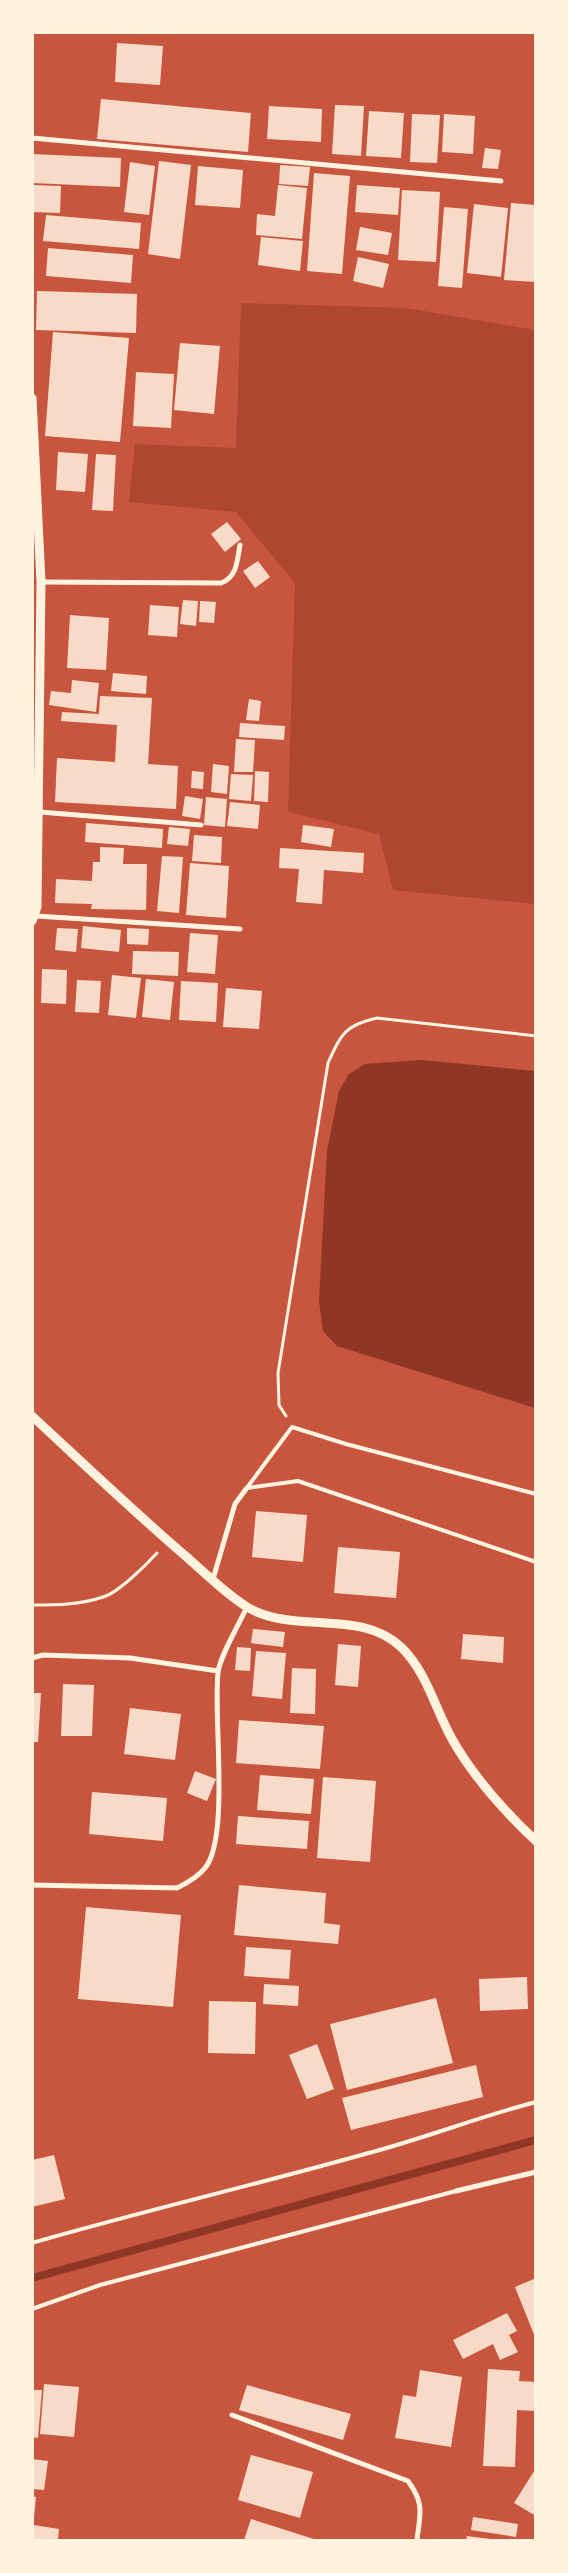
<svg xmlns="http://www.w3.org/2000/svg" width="568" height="2573" viewBox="0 0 568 2573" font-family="'Fira Sans',sans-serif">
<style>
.green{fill:#ae4732}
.water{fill:#8f3625}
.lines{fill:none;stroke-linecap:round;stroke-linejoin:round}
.stream{stroke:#8f3625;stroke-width:8}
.building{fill:#f7dbc8}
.path{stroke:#fff3e0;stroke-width:3}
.service{stroke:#fff3e0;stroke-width:4}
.minor{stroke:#fff3e0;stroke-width:5}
.tertiary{stroke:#fff3e0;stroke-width:9}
</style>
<rect width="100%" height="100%" fill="#c8553d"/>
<path class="green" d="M 241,303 L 406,308 L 535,330 L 535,904 L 393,890 L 379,834 L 288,812 L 295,583 L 236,512 L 129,502 L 135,444 L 236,448 Z"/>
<path class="water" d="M 421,1060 L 535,1071 L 535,1408 L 337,1346 L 323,1331 L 319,1301 L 327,1151 L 339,1091 L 349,1074 L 365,1064 Z"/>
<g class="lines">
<path class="stream" d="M 32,2278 L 536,2140"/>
</g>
<path class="building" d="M 117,43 L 163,46 L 160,85 L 115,82 Z
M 101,99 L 251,113 L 248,152 L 97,139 Z
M 335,105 L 364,106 L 361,156 L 332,154 Z
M 269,106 L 322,109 L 321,142 L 267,139 Z
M 369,111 L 404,113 L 401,158 L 366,156 Z
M 412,114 L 440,115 L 437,163 L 410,162 Z
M 444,114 L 475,116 L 473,154 L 442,152 Z
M 485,148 L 501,150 L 498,169 L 482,168 Z
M 32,154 L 121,158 L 120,187 L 32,183 Z
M 159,161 L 191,165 L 180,259 L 148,254 Z
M 130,162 L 155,166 L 149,215 L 124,212 Z
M 280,165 L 310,167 L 308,186 L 279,184 Z
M 198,166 L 243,170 L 240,208 L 195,205 Z
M 314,173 L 350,176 L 342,274 L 307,271 Z
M 32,185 L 61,186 L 60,213 L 32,212 Z
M 278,185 L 307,188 L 302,239 L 256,235 L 257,214 L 275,216 Z
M 357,185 L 400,188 L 398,215 L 355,212 Z
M 402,190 L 440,192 L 436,262 L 398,260 Z
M 511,203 L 536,205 L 535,282 L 504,280 Z
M 474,204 L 508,208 L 501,277 L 467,273 Z
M 444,207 L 468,209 L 462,288 L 438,286 Z
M 46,215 L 141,223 L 139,249 L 43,241 Z
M 360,227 L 392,233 L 388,255 L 356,250 Z
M 261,237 L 303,241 L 300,271 L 258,265 Z
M 48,248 L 133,255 L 131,283 L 46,276 Z
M 358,257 L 389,264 L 383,288 L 353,281 Z
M 37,291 L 137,294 L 136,333 L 36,330 Z
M 53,332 L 129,338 L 120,442 L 45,436 Z
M 180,343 L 220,346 L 214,414 L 174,410 Z
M 136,372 L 174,374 L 171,428 L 133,426 Z
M 58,452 L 88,454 L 85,492 L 56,490 Z
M 96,454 L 116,455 L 113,511 L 92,510 Z
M 227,522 L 241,539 L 225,552 L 211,534 Z
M 258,561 L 270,577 L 255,588 L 243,571 Z
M 183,600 L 198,601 L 196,626 L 180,624 Z
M 200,601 L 216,602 L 214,623 L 199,622 Z
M 150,605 L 179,607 L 177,637 L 148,635 Z
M 70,615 L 109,618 L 106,670 L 67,668 Z
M 113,673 L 147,676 L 146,694 L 111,691 Z
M 72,680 L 99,683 L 96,712 L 49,705 L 51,691 L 71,693 Z
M 100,696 L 152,698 L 148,764 L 178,766 L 176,809 L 55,802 L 57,758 L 115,762 L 117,725 L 61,721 L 62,712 L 99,714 Z
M 249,699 L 261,701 L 259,721 L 246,720 Z
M 240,723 L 285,726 L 284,740 L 239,737 Z
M 236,739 L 255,740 L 253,772 L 234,772 Z
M 213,764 L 229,766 L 227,794 L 211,792 Z
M 192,771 L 204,772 L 203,789 L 191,788 Z
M 255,771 L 269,772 L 268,802 L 254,801 Z
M 231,774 L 253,775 L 251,801 L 229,799 Z
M 185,796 L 203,799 L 200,819 L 182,816 Z
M 206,797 L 227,799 L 225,827 L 204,825 Z
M 230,802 L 260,805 L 258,829 L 227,826 Z
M 86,823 L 163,829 L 162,848 L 85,842 Z
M 303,825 L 334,829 L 331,847 L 301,842 Z
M 169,827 L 190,829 L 188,846 L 167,844 Z
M 194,835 L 222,837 L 221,863 L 192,861 Z
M 100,847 L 124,848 L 123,864 L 147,864 L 146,910 L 91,909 L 92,904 L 55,903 L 56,879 L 92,881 L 93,862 L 100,862 Z
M 280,848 L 364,853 L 363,873 L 324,870 L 322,904 L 296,902 L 299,869 L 279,868 Z
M 162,856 L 183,857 L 179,913 L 157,911 Z
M 190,863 L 229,866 L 226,918 L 186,915 Z
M 83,926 L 121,930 L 119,952 L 81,948 Z
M 57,928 L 78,929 L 76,952 L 55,950 Z
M 127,928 L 149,929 L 148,945 L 127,944 Z
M 190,933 L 218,935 L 215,974 L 187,972 Z
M 133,951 L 179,952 L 178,976 L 132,974 Z
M 42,969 L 67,970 L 66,1004 L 41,1003 Z
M 112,975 L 141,978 L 136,1018 L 108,1015 Z
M 146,979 L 174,982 L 170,1020 L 142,1017 Z
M 77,980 L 101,981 L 99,1013 L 75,1012 Z
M 181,981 L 218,983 L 216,1022 L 179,1020 Z
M 226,988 L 262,991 L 259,1029 L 223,1027 Z
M 256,1511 L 307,1515 L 303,1562 L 252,1557 Z
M 338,1547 L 400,1552 L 396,1598 L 334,1593 Z
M 253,1629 L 285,1632 L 283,1647 L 251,1643 Z
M 463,1634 L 504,1637 L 503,1663 L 461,1659 Z
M 338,1644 L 361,1646 L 358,1687 L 335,1685 Z
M 237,1647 L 251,1648 L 250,1671 L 235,1670 Z
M 256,1651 L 286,1653 L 282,1699 L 252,1696 Z
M 292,1668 L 316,1669 L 315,1714 L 290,1713 Z
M 63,1684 L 94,1685 L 92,1736 L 61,1736 Z
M 32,1693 L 41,1693 L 38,1742 L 32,1742 Z
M 130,1708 L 181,1714 L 175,1760 L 124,1754 Z
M 239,1720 L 324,1726 L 320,1769 L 236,1763 Z
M 195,1771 L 216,1779 L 207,1801 L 187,1793 Z
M 260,1775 L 314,1779 L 311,1814 L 257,1810 Z
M 323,1777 L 376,1781 L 370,1862 L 317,1858 Z
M 92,1792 L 167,1798 L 163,1841 L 89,1834 Z
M 238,1816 L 309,1821 L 307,1849 L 236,1844 Z
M 239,1885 L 326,1893 L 324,1923 L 340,1925 L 338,1944 L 234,1935 Z
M 86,1907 L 181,1915 L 173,2007 L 78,1999 Z
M 246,1947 L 291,1950 L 289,1979 L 244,1976 Z
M 527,1977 L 528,2009 L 480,2011 L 479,1979 Z
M 264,1984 L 299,1986 L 298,2006 L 263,2004 Z
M 436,1998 L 453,2063 L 347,2090 L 330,2024 Z
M 209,2001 L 256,2002 L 255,2054 L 208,2053 Z
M 317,2044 L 334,2089 L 307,2099 L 289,2055 Z
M 476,2065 L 483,2097 L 351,2130 L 342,2098 Z
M 54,2155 L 65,2199 L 32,2207 L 32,2160 Z
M 536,2278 L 536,2337 L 535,2337 L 515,2287 Z
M 507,2313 L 517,2331 L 509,2335 L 518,2352 L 500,2360 L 493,2344 L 463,2359 L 453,2340 Z
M 488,2369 L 520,2371 L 519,2381 L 536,2382 L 536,2411 L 517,2410 L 515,2467 L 483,2466 Z
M 420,2370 L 462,2377 L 451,2447 L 395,2438 L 403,2395 L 416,2397 Z
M 44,2384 L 79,2387 L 74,2437 L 40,2434 Z
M 247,2385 L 351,2414 L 343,2440 L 239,2410 Z
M 32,2390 L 42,2390 L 38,2438 L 32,2437 Z
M 251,2455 L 313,2472 L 300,2518 L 238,2500 Z
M 32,2459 L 48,2461 L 44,2490 L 32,2489 Z
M 536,2468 L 536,2516 L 514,2503 Z
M 32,2496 L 36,2497 L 34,2518 L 32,2518 Z
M 473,2517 L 518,2524 L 516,2537 L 471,2530 Z
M 251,2519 L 317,2540 L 244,2540 Z
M 34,2525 L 59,2529 L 58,2540 L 32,2540 Z
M 467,2536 L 491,2539 L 491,2540 L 466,2540 Z"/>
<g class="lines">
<path class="path" d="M 286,1416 L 279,1405 L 278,1373 L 328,1063 C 341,1034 345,1025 377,1018 L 536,1036
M 32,1605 C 56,1605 80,1605 103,1597 C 118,1593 146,1565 157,1553"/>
<path class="service" d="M 247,1488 L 298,1481 L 536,1562
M 246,1489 L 292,1427 L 346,1444 L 536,1494
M 32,2243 C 143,2211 255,2185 365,2154 C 423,2139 478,2117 536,2102
M 32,2309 L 100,2285 L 456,2191"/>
<path class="minor" d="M 32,138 L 501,181
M 41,582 L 221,583 C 237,577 237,562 240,545
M 40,812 L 201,825
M 36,916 L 240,929
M 213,1579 L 235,1504 L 246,1489
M 32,1658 L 43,1655 L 130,1658 L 218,1671
M 32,1885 L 177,1888 C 187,1883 198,1877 205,1868 C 230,1838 213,1715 218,1673 C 219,1658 240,1622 247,1607
M 456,2191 L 536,2172
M 232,2415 L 408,2481 C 425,2504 420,2514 417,2540"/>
<path class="tertiary" d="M 32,398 L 41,582 L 37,907 L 32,921
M 32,1416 C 84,1464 135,1513 189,1559 C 207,1575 226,1594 247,1607 C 294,1635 360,1608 401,1647 C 427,1672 435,1709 452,1739 C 474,1778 504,1811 536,1841"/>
</g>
<rect width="568" height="2573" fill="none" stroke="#fff3e0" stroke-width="68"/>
</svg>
